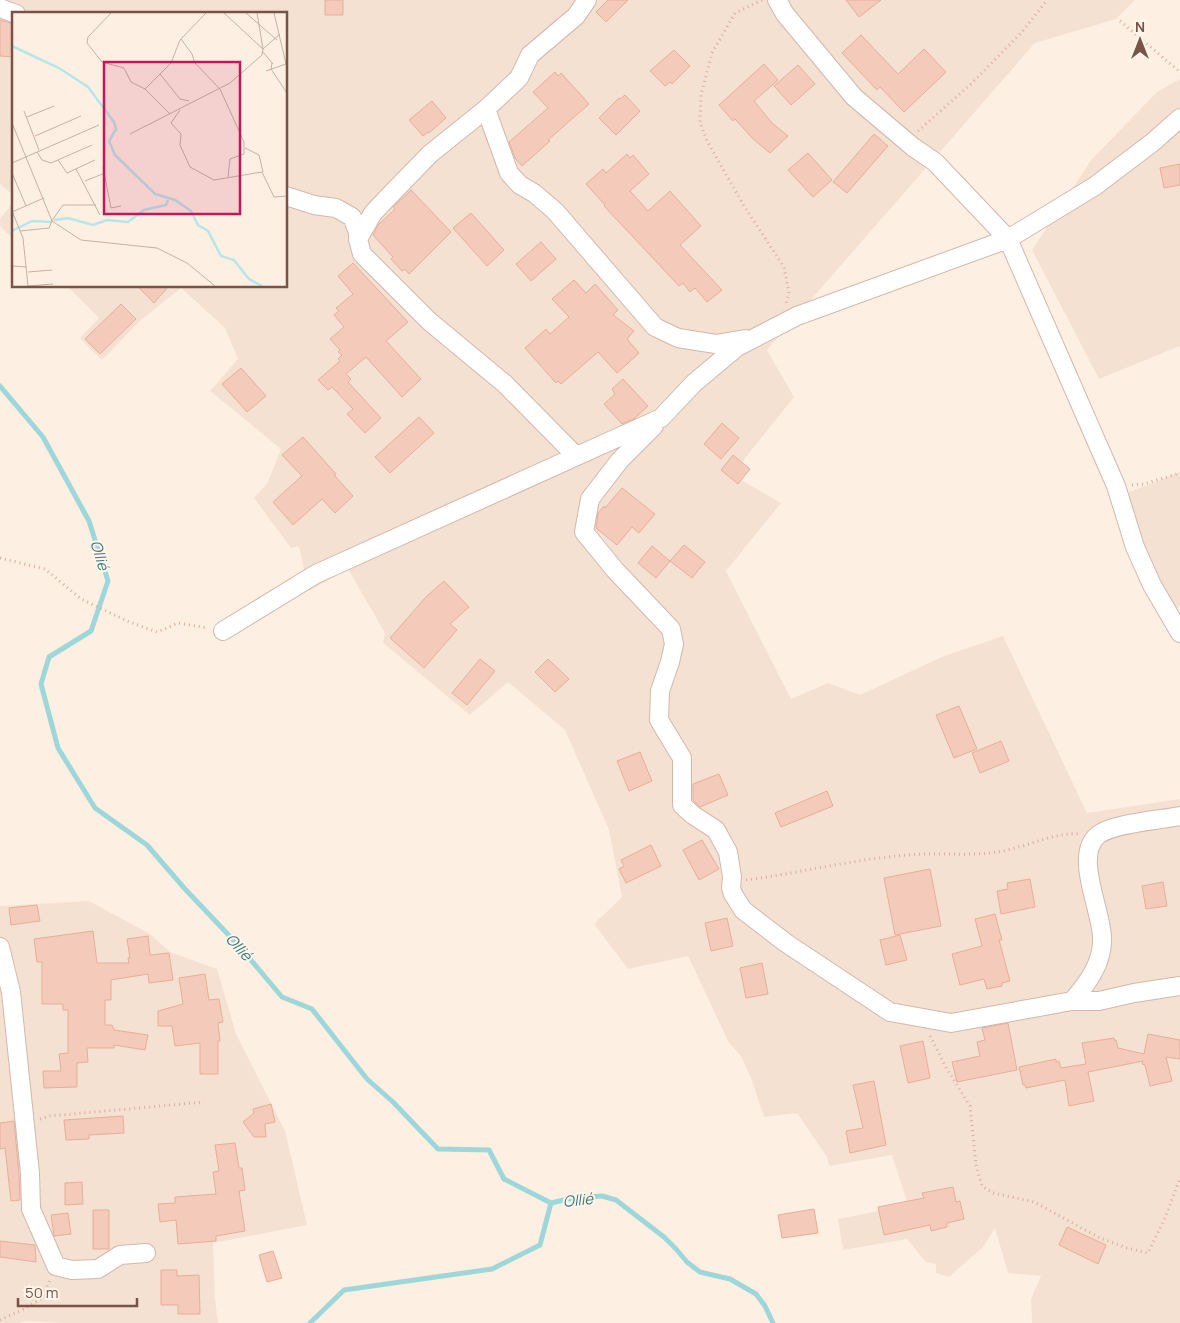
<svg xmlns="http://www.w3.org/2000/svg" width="1180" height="1323" viewBox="0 0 1180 1323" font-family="Manrope,sans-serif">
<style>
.residential{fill:#f5e1d1}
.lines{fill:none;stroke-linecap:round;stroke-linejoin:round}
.stream{stroke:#9dd7da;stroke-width:5}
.building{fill:#f4caba;stroke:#e7ae99}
.minor-casing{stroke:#d1b8ac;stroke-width:20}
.path{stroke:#d9ad9d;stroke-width:3;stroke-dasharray:1 4;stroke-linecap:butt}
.minor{stroke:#fff;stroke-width:18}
.labels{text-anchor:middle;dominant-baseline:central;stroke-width:4;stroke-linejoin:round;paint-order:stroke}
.water-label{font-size:15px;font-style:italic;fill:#3b797d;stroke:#fff5ea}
.inset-river{fill:none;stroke:#b7e6e8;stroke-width:2.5}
.inset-road{fill:none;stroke:#c7b1a5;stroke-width:1}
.view{fill:#c2185b;fill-opacity:0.15;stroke:#c2185b;stroke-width:2.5}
.inset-edge{fill:none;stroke:#775348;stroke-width:2.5}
</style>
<rect width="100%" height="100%" fill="#fdf0e3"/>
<path class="residential" d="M 0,0 L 1135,0 L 1116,19 L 1035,43 L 767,350 L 794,397 L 746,457 L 734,476 L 781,503 L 726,571 L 791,699 L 828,683 L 860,695 L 944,656 L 1003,636 L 1087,813 L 1180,799 L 1180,1323 L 1032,1323 L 1031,1299 L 1041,1276 L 1008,1273 L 995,1228 L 983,1247 L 949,1277 L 936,1273 L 936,1264 L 926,1262 L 907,1239 L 843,1250 L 838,1219 L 908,1205 L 892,1155 L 829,1166 L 827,1157 L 797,1113 L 764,1117 L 751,1078 L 741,1056 L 729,1043 L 688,956 L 628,969 L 594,924 L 622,897 L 609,830 L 565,730 L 508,682 L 470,715 L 383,643 L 385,633 L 348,569 L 309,591 L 299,546 L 291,548 L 254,498 L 268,482 L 281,449 L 210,391 L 238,359 L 225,328 L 181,288 L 141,320 L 102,360 L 80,338 L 99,318 L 67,286 L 286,286 L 286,14 L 14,14 L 14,196 L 0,184 Z
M 1180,79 L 1180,346 L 1099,379 L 1032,250 L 1092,159 L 1157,92 Z
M 14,201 L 14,240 L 0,226 L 0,219 Z
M 1180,472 L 1180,607 L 1164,613 L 1112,499 Z
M 89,901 L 150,934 L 170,952 L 217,969 L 236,1034 L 285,1131 L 307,1225 L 213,1243 L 215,1299 L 218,1323 L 63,1323 L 25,1321 L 19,1323 L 0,1323 L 0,906 Z"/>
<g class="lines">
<path class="stream" d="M 0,386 L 43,437 L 89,521 L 108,581 L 91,631 L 49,657 L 41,684 L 58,748 L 95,808 L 147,845 L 185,889 L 240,947 L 282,997 L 312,1009 L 367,1079 L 393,1102 L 438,1149 L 489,1150 L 504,1179 L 551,1203 L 568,1199 L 586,1197 L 602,1196 L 616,1200 L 664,1237 L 676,1249 L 687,1262 L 700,1272 L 730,1279 L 756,1294 L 765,1306 L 773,1323
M 310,1323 L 344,1290 L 492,1269 L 540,1245 L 551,1203"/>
</g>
<path class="building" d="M 325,0 L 343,0 L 343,15 L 325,15 Z
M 608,0 L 628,0 L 606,22 L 596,12 Z
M 846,0 L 881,0 L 859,17 Z
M 0,20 L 14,24 L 14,57 L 0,56 Z
M 861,35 L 898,74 L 924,49 L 946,72 L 904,112 L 880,87 L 877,90 L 842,53 Z
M 674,50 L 690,66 L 672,84 L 670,82 L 665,86 L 650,71 Z
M 764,64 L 778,80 L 754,101 L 772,123 L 788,136 L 770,153 L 753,139 L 735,119 L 733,121 L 719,105 Z
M 798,65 L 815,84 L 791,105 L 774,86 Z
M 555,72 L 558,76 L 561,73 L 589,104 L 548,140 L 550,141 L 522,166 L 515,158 L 509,142 L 548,108 L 533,92 Z
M 625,95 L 640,111 L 616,135 L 599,118 L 619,98 L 620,99 Z
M 432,101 L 446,118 L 429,133 L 428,132 L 423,136 L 409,120 Z
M 874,134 L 888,146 L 847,193 L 833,182 Z
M 808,153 L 832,180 L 813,197 L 788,170 Z
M 627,154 L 630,158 L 633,155 L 649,174 L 630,191 L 648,211 L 670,191 L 701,226 L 680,245 L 722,290 L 707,302 L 695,288 L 690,292 L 683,283 L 679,286 L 604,206 L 605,205 L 586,184 L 603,169 L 606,173 Z
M 1180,164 L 1180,185 L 1164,188 L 1160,168 Z
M 411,190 L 451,232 L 409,274 L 405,269 L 402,271 L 391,259 L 393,257 L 373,235 L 378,225 L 395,209 L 393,207 Z
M 471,213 L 504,250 L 487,266 L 453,228 Z
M 541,242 L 556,259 L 531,281 L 516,264 Z
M 353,263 L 408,322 L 386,341 L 421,379 L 402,397 L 366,357 L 346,374 L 351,379 L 348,382 L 381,418 L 365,433 L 347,414 L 353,409 L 332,387 L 328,390 L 318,380 L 340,361 L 338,359 L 342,355 L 338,352 L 340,350 L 330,339 L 344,327 L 334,315 L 339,311 L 336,308 L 353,294 L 338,276 Z
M 574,280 L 586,293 L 595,284 L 618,310 L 613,315 L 634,331 L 627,339 L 639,353 L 617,373 L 598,352 L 561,384 L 558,381 L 556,383 L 525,348 L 546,329 L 550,334 L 569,317 L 552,299 Z
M 137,286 L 169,286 L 154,303 Z
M 121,304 L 136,319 L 100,354 L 85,339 Z
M 241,368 L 266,396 L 247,412 L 222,384 Z
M 623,379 L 648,406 L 634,419 L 622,424 L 604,404 L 615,394 L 612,389 Z
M 419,417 L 434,433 L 390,473 L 375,457 Z
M 722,423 L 739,438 L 721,459 L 704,444 Z
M 303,437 L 336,474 L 334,475 L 353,496 L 335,513 L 322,499 L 293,525 L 273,502 L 302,476 L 282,455 Z
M 733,455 L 750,469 L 738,484 L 721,470 Z
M 622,488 L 655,514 L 639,533 L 632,527 L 617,545 L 596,528 L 598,513 L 604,506 L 605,508 Z
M 684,545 L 705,562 L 692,578 L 670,561 Z
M 652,546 L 670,561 L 656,578 L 638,563 Z
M 444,581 L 469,607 L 450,624 L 457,630 L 424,668 L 390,638 L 426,597 Z
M 480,659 L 495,671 L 467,705 L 452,693 Z
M 548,659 L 569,679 L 555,692 L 535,672 Z
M 959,706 L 977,749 L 954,758 L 936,715 Z
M 1001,741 L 1009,761 L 980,773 L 972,753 Z
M 640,752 L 652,781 L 629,791 L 617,761 Z
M 719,774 L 728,795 L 700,807 L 693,800 L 693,784 Z
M 827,791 L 833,806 L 781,827 L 775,813 Z
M 702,840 L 719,869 L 699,880 L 683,850 Z
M 651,845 L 661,866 L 626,883 L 619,869 L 624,866 L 621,860 Z
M 930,869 L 941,926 L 895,935 L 884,878 Z
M 1030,879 L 1035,907 L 1001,914 L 997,891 L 1008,889 L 1007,883 Z
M 1163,882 L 1167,906 L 1146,909 L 1142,886 Z
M 37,905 L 40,921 L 11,925 L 9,908 Z
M 995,914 L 1002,940 L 999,940 L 1010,981 L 1002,983 L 1002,986 L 987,989 L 984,979 L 960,985 L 952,954 L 982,946 L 975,919 Z
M 727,918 L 733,946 L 711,951 L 705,923 Z
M 93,931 L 97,963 L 129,963 L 128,958 L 130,958 L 127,939 L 148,936 L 150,955 L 169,953 L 173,980 L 149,983 L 148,974 L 111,980 L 111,1000 L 105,1000 L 105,1025 L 112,1025 L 114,1030 L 148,1035 L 145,1050 L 114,1045 L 114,1048 L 87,1048 L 88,1062 L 77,1063 L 77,1087 L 44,1088 L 43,1071 L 61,1071 L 59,1054 L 68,1053 L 68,1010 L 63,1010 L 63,1004 L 42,1004 L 42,962 L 37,962 L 34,939 Z
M 900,935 L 907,960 L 886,965 L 880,940 Z
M 762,963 L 768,994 L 746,998 L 740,968 Z
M 205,974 L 209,1000 L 219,999 L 223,1022 L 218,1023 L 220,1041 L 218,1041 L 218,1074 L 200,1074 L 200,1043 L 175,1046 L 172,1026 L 158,1026 L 158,1011 L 183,1004 L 179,978 Z
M 1008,1023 L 1017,1070 L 957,1082 L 952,1062 L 980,1056 L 977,1042 L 985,1040 L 982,1028 Z
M 1148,1034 L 1180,1040 L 1180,1059 L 1166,1057 L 1172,1081 L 1150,1086 L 1145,1065 L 1142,1064 L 1143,1061 L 1088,1072 L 1094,1101 L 1069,1106 L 1065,1080 L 1026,1088 L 1025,1085 L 1023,1085 L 1019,1067 L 1056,1059 L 1056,1062 L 1059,1061 L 1061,1068 L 1086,1064 L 1082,1043 L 1114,1038 L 1114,1040 L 1116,1040 L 1118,1048 L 1144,1054 Z
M 923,1041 L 930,1078 L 908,1083 L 900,1046 Z
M 874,1081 L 886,1145 L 850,1153 L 846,1131 L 863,1128 L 853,1085 Z
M 271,1104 L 275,1122 L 265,1124 L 266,1137 L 254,1137 L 243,1122 L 254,1113 L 253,1109 Z
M 123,1116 L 124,1133 L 89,1135 L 89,1139 L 66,1140 L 64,1120 Z
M 14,1121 L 19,1174 L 20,1200 L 11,1201 L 5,1148 L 0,1149 L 0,1123 Z
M 235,1143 L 239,1168 L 242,1168 L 245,1190 L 239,1191 L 245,1231 L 216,1236 L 216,1241 L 178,1244 L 176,1220 L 160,1222 L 158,1204 L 175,1203 L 175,1197 L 216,1194 L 213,1172 L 219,1171 L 215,1145 Z
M 82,1182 L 83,1204 L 65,1205 L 65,1183 Z
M 953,1187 L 956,1202 L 960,1201 L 964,1219 L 947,1223 L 947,1227 L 931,1231 L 930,1225 L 884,1235 L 878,1207 L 924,1198 L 922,1193 Z
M 814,1209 L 818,1233 L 782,1238 L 778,1215 Z
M 93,1210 L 109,1210 L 109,1249 L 93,1249 Z
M 68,1213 L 71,1234 L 54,1236 L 51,1215 Z
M 1067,1227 L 1106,1245 L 1098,1264 L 1059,1245 Z
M 0,1241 L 35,1245 L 36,1262 L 0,1257 Z
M 273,1251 L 282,1278 L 267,1282 L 259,1255 Z
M 161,1270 L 177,1270 L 177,1276 L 199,1275 L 200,1314 L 178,1314 L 178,1305 L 161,1305 Z"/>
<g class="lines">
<defs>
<path id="minor" d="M 777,0 L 785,14 L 854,97 L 913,147 L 935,162 L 1008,239 L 1116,486 L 1135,547 L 1152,585 L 1180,633
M 0,8 L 16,14
M 486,109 L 509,173 L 520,185 L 534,193 L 555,211 L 655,327 L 678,338 L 716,344 L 745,339
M 286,196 L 314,205 L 336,208 L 352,217 L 358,232 L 358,239
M 654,426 L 620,460 L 590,499 L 584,532 L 615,570 L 671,629 L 674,644 L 670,662 L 660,691 L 659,720 L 682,758 L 682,805 L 693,815 L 716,830 L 728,852 L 732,877 L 731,888 L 733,894 L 743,910 L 786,943 L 890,1012 L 951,1023 L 1072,1001 L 1099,1001 L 1134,993 L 1180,986
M 576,456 L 505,384 L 429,321 L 362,254 L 358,239 L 373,213 L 393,192 L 430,154 L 486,109 L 519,78 L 530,55 L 576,16 L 587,0
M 223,631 L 316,574 L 661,418 L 694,383 L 737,347 L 797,316 L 1008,239 L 1095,186 L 1153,142 L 1180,118
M 0,947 L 11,992 L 30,1173 L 31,1209 L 56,1266 L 72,1270 L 98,1269 L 120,1255 L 146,1253
M 1072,1001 C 1087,984 1103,963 1102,938 C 1102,911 1073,855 1098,835 C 1113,823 1161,820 1180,816"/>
</defs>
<use href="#minor" class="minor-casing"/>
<path class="path" d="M 762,0 L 735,13 L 712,53 L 701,95 L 700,122 L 707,141 L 744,206 L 784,267 L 789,293 L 786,303
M 1120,21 L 1180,72
M 918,131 L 970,85 L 1022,32 L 1047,0
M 1132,485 L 1144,484 L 1180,473
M 0,558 L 45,569 L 81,599 L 127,621 L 157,632 L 178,623 L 208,628
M 746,880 C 801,873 853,859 908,855 C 940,852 971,857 1003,851 C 1029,846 1054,832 1081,834
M 930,1036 L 947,1069 L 970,1106 L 976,1165 L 982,1186 L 993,1193 L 1034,1202 L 1100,1238 L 1127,1248 L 1148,1253 L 1165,1218 L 1180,1178
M 40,1119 L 50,1116 L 204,1102
M 0,1320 L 24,1309 L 41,1299 L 50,1280"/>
<use href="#minor" class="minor"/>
</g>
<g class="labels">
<g class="water-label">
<text transform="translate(100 555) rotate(73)">Ollié</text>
<text transform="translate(239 947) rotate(48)">Ollié</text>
<text transform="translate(578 1200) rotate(-6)">Ollié</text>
</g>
</g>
<g transform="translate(12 12)">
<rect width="275" height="275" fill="#fdf0e3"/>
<path class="inset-river" d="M 0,34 L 47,56 L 76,75 L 102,110 L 104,117 L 97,129 L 103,143 L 143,182 L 163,188 L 179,199 L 186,213 L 196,219 L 209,244 L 222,248 L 237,267 L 250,274M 42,208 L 56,206 L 81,213 L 95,208 L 116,210 L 132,198 L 154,193 L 156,188M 0,219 L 20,209 L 39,210"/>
<path class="inset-road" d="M 99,1 L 76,25 L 75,31 L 90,50 L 112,56 L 119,70 L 133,77M 212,1 L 251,37M 234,1 L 265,28M 245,1 L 251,37M 169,27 L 180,42 L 183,51 L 208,77 L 232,130 L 232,142 L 218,147 L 216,165M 251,40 L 261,52M 260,51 L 259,57 L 275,81M 254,59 L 274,52 L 262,1M 148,62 L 168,87 L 177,89M 168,98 L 159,111 L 169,122 L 168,133 L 178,155 L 202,168 L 250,160 L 262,185 L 275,184M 12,99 L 27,138M 158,102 L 133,77 L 159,51 L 168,28 L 194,1M 15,105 L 42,94M 0,111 L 40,209M 118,122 L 218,71 L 250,43 L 251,37 L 268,22M 23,124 L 69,104M 233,136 L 247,143 L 251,160M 25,140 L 30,148 L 39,151 L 80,133M 46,148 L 55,161 L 83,148M 0,151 L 87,113M 91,155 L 99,196 L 109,194M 64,157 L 88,203M 0,161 L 14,194M 73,169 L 93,161M 0,199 L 11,226 L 16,274M 0,200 L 32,186M 39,210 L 51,193 L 84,193M 8,219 L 37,216 L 40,209 L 69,228 L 145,236 L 175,251 L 203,274M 0,254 L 15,255M 16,260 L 40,258M 16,274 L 41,272"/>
<path class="view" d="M 92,50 L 228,50 L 228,202 L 92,202 Z"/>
<rect width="275" height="275" class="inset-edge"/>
</g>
<g transform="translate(1140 40)" stroke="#fff5ea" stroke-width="4" paint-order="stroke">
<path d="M0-4L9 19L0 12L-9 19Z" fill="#775348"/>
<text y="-8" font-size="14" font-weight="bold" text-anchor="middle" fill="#775348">N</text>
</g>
<path d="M18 1298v8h119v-8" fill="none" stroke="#775348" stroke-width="2.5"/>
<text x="25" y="1298" font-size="15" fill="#775348" stroke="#fff5ea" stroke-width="4" paint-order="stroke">50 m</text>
</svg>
